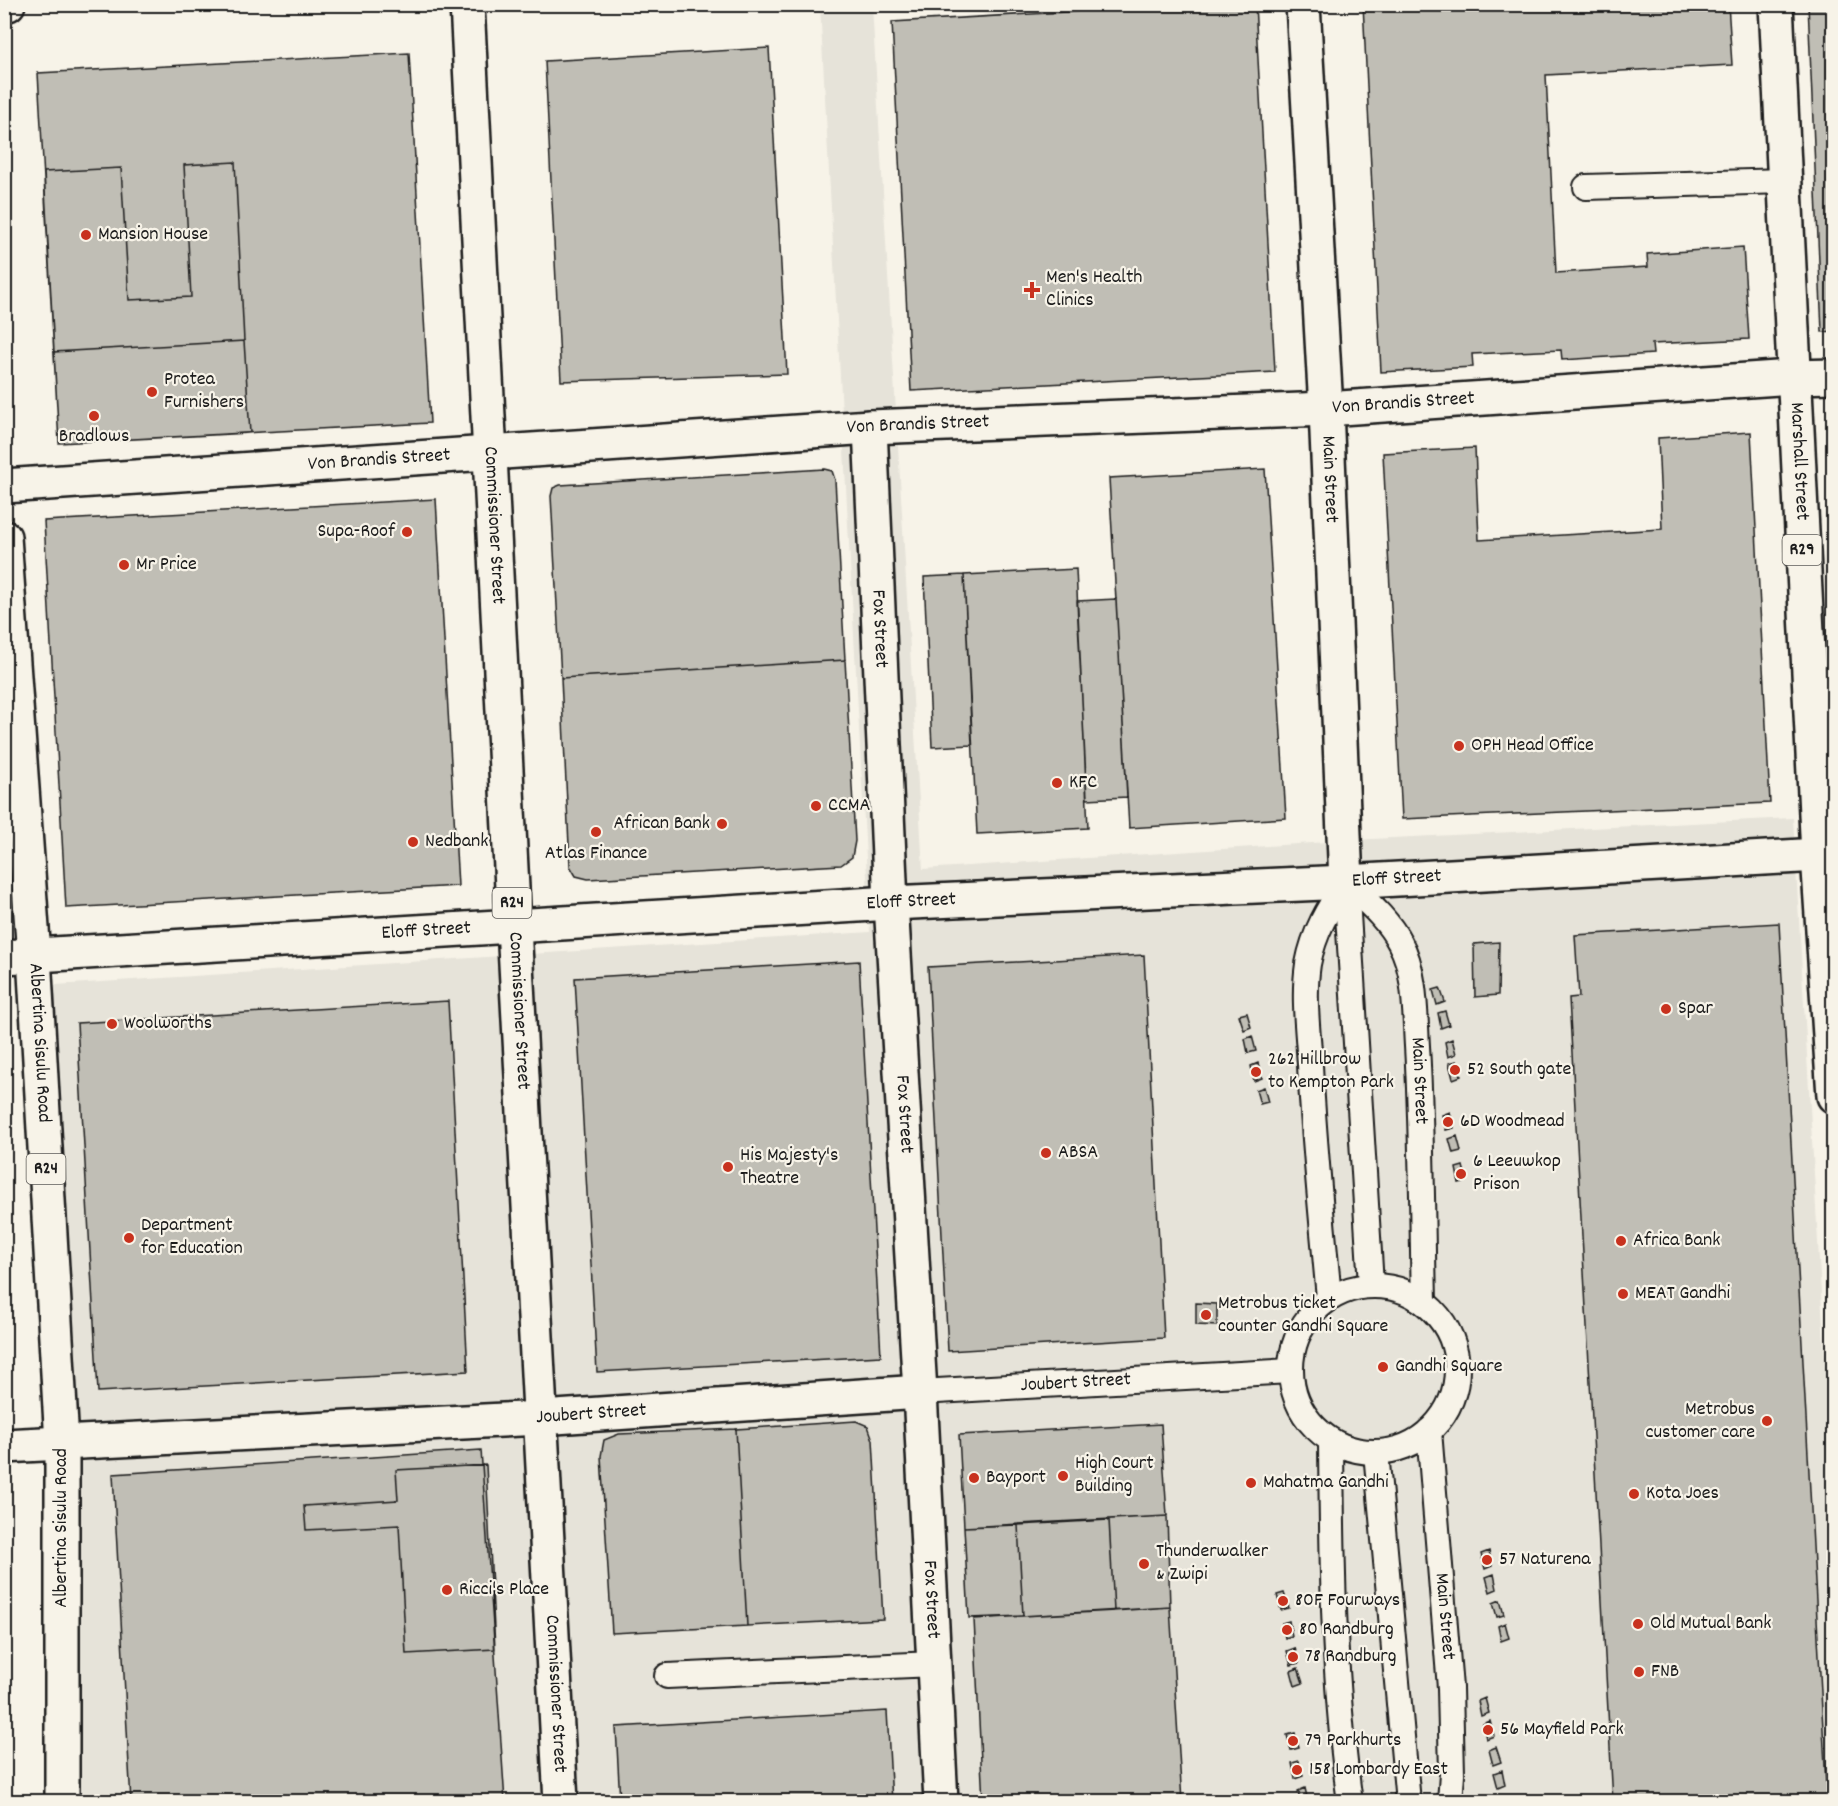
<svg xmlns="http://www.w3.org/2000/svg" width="1838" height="1806" viewBox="0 0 1838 1806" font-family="Dekko,sans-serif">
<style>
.built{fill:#e6e3d9}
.building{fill:#c0beb5;stroke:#1c1c1c;stroke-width:1.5}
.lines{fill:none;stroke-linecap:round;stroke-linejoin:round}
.service-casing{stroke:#1c1c1c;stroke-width:28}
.pedestrian-casing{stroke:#1c1c1c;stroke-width:38}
.minor-casing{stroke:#1c1c1c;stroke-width:38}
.primary-casing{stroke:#1c1c1c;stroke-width:38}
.service{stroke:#f7f3e8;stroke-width:24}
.pedestrian{stroke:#f7f3e8;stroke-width:33}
.minor{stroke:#f7f3e8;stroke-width:33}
.primary{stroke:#f7f3e8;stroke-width:33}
.poi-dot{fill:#c8321e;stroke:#f7f3e8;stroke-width:2}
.labels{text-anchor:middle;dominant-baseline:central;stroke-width:4.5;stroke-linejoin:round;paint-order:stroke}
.shield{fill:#f7f3e8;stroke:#5e5c59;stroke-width:1.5}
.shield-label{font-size:18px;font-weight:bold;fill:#1c1c1c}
.poi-label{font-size:20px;fill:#1c1c1c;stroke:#f7f3e8;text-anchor:start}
.street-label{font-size:20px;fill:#1c1c1c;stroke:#f7f3e8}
</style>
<rect width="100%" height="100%" fill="#f7f3e8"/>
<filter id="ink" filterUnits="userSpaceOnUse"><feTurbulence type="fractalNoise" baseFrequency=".0167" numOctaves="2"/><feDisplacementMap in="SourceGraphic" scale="12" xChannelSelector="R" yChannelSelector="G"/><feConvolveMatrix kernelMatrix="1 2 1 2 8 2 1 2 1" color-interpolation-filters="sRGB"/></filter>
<g filter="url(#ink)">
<path class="built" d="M 820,5 L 872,5 L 923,869 L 1372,839 L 1793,818 L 1833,1496 L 1833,1801 L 70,1801 L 25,987 L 870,932 Z"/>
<path class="building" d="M 1206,4 L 1255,4 L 1275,372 L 911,391 L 892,22 Z
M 1363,4 L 1728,4 L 1732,65 L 1546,75 L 1556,273 L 1648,267 L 1647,254 L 1743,247 L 1749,339 L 1652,344 L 1653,354 L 1562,360 L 1561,350 L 1472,354 L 1473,367 L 1381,372 Z
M 1808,4 L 1834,4 L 1834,331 L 1822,332 Z
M 769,48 L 787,374 L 561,381 L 545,61 Z
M 409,53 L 430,423 L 59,443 L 38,73 Z
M 235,162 L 244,341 L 54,352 L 44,172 L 121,168 L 129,300 L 191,297 L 184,165 Z
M 244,341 L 250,433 L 59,443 L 54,352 Z
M 1751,432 L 1770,803 L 1402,819 L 1383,453 L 1475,448 L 1479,540 L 1662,529 L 1658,438 Z
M 824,469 L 832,471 L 835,480 L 845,660 L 561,678 L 551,496 L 553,488 L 560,485 Z
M 1265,469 L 1286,818 L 1129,828 L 1109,478 Z
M 436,499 L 458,886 L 66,908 L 44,521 Z
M 1076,569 L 1088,828 L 977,834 L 964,575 Z
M 964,575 L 972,745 L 932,747 L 924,577 Z
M 1116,599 L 1127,797 L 1087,799 L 1077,601 Z
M 845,660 L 855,841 L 852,857 L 841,865 L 588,879 L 576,876 L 570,866 L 561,678 Z
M 1779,923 L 1827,1802 L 1613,1802 L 1569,998 L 1579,997 L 1575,935 Z
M 1499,942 L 1498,995 L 1475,997 L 1474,944 Z
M 1144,955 L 1164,1338 L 948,1351 L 928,967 Z
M 859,961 L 881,1356 L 597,1372 L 575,978 Z
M 1440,988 L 1445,1002 L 1437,1005 L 1433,990 Z
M 448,1001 L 468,1371 L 98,1392 L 77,1023 Z
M 1445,1011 L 1449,1025 L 1441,1028 L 1438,1013 Z
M 1247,1013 L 1251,1027 L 1244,1030 L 1239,1015 Z
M 1252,1036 L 1256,1051 L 1248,1053 L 1245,1039 Z
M 1452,1039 L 1456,1054 L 1448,1057 L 1445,1042 Z
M 1457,1061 L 1461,1076 L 1453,1079 L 1449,1063 Z
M 1258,1063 L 1262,1078 L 1254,1081 L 1251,1066 Z
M 1264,1087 L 1268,1102 L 1260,1104 L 1256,1090 Z
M 1450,1112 L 1454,1128 L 1446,1130 L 1442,1115 Z
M 1457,1136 L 1461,1151 L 1453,1153 L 1449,1139 Z
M 1463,1166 L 1467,1181 L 1459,1183 L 1456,1168 Z
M 1196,1303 L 1217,1304 L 1217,1326 L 1196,1325 Z
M 856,1421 L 868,1426 L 873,1440 L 883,1619 L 747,1626 L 736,1429 Z
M 1161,1424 L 1167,1516 L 964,1527 L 959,1435 Z
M 736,1429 L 747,1626 L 612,1633 L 601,1456 L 604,1440 L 619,1434 Z
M 481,1450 L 505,1802 L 131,1802 L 113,1474 Z
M 486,1465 L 495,1649 L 406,1654 L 399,1525 L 306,1530 L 304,1506 L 398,1500 L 396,1470 Z
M 1167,1516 L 1170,1607 L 1114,1611 L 1109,1519 Z
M 1109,1520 L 1114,1611 L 1023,1616 L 1018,1525 Z
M 1018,1525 L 1023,1616 L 969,1618 L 964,1527 Z
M 1489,1551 L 1492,1566 L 1485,1569 L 1481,1554 Z
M 1494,1574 L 1497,1589 L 1490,1592 L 1486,1577 Z
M 1284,1593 L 1289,1608 L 1281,1610 L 1277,1595 Z
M 1500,1600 L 1504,1615 L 1497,1617 L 1493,1603 Z
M 1170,1607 L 1182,1802 L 983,1802 L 974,1619 Z
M 1289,1621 L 1292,1636 L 1285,1638 L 1282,1623 Z
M 1505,1623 L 1509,1638 L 1501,1641 L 1498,1626 Z
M 1295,1648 L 1299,1663 L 1291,1665 L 1287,1651 Z
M 1298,1668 L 1303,1683 L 1295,1686 L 1291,1671 Z
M 1485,1698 L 1489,1713 L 1481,1716 L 1478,1701 Z
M 887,1711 L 892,1802 L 620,1802 L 616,1727 Z
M 1490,1721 L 1494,1736 L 1486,1739 L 1483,1724 Z
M 1295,1733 L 1299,1748 L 1291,1750 L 1287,1735 Z
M 1496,1747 L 1501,1762 L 1493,1765 L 1489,1750 Z
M 1299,1761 L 1303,1776 L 1295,1779 L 1292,1763 Z
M 1502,1770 L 1505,1785 L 1498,1788 L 1494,1773 Z
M 1305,1788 L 1308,1802 L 1300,1802 L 1298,1791 Z"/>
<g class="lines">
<defs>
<g id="service">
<path d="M 1586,187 L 1784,181"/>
<path id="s1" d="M 1346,882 C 1366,901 1388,919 1400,943 C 1416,971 1415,1015 1417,1046 C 1422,1131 1422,1217 1424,1302"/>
<path d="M 1346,882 L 1371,1285"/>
<circle cx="1374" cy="1369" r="83"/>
<path d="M 1329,1298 C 1322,1220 1314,1143 1310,1065 C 1308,1032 1303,997 1308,964 C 1314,932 1328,909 1346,882"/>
<path id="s2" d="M 920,1392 L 1291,1371"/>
<path id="s3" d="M 1429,1431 L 1450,1688 L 1452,1774 L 1450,1802"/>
<path d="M 1331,1441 C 1332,1561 1333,1682 1350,1802"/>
<path d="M 1376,1452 L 1408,1802"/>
<path d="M 667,1676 L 934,1664"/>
</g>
<path id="pedestrian" d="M 4,1446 L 62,1443"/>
<g id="minor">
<path id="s4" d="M 1303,4 L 1326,409 L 1346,882"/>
<path d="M 4,5 L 8,4"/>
<path id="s5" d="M 870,427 L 891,903 L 920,1392 L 941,1802"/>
<path id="s6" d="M 4,486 L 870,427 L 1326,409 L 1793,377 L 1834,376"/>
<path id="s7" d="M 4,957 L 891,903 L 1346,882 L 1818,855"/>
<path id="s8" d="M 62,1443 L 541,1418 L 920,1392"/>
</g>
<g id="primary">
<path id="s9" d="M 467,4 L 514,927 L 561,1802"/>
<path id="s10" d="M 1776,4 L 1818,855 L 1834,1096"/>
<path id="s11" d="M 4,537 L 34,956 L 62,1443 L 62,1802"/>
</g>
</defs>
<use href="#service" class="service-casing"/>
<use href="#pedestrian" class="pedestrian-casing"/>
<use href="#minor" class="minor-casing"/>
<use href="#primary" class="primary-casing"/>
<use href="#service" class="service"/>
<use href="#pedestrian" class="pedestrian"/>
<use href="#minor" class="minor"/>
<use href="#primary" class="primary"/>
</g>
</g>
<g class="poi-dot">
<circle cx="86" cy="235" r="6"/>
<path d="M1029 281h6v6h6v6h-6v6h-6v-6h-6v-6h6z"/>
<circle cx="152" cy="392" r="6"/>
<circle cx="94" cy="416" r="6"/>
<circle cx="407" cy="532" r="6"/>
<circle cx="124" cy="565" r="6"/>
<circle cx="1459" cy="746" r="6"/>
<circle cx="1057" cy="783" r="6"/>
<circle cx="816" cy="806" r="6"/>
<circle cx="722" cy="824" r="6"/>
<circle cx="596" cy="832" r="6"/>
<circle cx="413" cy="842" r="6"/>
<circle cx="1666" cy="1009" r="6"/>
<circle cx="112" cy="1024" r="6"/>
<circle cx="1455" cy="1070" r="6"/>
<circle cx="1256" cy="1072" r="6"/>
<circle cx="1448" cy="1122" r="6"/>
<circle cx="1046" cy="1153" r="6"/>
<circle cx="728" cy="1167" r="6"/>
<circle cx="1461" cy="1174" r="6"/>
<circle cx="129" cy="1238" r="6"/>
<circle cx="1621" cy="1241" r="6"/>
<circle cx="1623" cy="1294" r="6"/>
<circle cx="1206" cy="1315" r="6"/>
<circle cx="1383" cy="1367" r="6"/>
<circle cx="1767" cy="1421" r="6"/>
<circle cx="1063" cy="1476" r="6"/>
<circle cx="974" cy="1478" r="6"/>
<circle cx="1251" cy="1483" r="6"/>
<circle cx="1634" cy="1494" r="6"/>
<circle cx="1487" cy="1560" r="6"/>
<circle cx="1144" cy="1564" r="6"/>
<circle cx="447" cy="1590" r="6"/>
<circle cx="1283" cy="1601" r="6"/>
<circle cx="1638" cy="1624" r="6"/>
<circle cx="1287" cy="1630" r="6"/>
<circle cx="1293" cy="1657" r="6"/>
<circle cx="1639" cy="1672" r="6"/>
<circle cx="1488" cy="1730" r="6"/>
<circle cx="1293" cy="1741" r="6"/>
<circle cx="1297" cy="1770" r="6"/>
</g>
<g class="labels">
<g class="shield">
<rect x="1782.5" y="535" width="39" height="30" rx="4.5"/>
<rect x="492.5" y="888" width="39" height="30" rx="4.5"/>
<rect x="26.5" y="1154" width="39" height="30" rx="4.5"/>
</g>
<g class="shield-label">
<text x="1802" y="550">R29</text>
<text x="512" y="903">R24</text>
<text x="46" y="1169">R24</text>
</g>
<g class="poi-label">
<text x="98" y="235">Mansion House</text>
<text x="1046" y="278">Men's Health<tspan x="1046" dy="23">Clinics</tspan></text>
<text x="164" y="380">Protea<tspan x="164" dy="23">Furnishers</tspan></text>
<text x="94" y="437" text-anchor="middle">Bradlows</text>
<text x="395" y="532" text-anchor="end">Supa-Roof</text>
<text x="136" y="565">Mr Price</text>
<text x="1471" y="746">OPH Head Office</text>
<text x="1069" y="783">KFC</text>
<text x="828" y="806">CCMA</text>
<text x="710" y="824" text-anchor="end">African Bank</text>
<text x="425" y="842">Nedbank</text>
<text x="596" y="854" text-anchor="middle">Atlas Finance</text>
<text x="1678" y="1009">Spar</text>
<text x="124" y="1024">Woolworths</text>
<text x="1268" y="1060">262 Hillbrow<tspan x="1268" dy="23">to Kempton Park</tspan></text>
<text x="1467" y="1070">52 South gate</text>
<text x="1460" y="1122">6D Woodmead</text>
<text x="1058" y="1153">ABSA</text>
<text x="740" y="1156">His Majesty's<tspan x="740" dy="23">Theatre</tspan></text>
<text x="1473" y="1162">6 Leeuwkop<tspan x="1473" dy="23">Prison</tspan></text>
<text x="141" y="1226">Department<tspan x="141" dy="23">for Education</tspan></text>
<text x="1633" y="1241">Africa Bank</text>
<text x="1635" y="1294">MEAT Gandhi</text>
<text x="1218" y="1304">Metrobus ticket<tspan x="1218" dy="23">counter Gandhi Square</tspan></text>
<text x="1395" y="1367">Gandhi Square</text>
<text x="1755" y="1410" text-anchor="end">Metrobus<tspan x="1755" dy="23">customer care</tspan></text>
<text x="1075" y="1464">High Court<tspan x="1075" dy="23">Building</tspan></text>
<text x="986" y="1478">Bayport</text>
<text x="1263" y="1483">Mahatma Gandhi</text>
<text x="1646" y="1494">Kota Joes</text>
<text x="1156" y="1552">Thunderwalker<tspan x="1156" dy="23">&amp; Zwipi</tspan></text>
<text x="1499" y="1560">57 Naturena</text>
<text x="459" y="1590">Ricci's Place</text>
<text x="1295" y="1601">80F Fourways</text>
<text x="1650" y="1624">Old Mutual Bank</text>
<text x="1299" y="1630">80 Randburg</text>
<text x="1305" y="1657">78 Randburg</text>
<text x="1651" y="1672">FNB</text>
<text x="1500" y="1730">56 Mayfield Park</text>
<text x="1305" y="1741">79 Parkhurts</text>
<text x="1309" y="1770">158 Lombardy East</text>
</g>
<g class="street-label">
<text stroke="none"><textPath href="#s6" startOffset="1402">Von Brandis Street</textPath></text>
<text stroke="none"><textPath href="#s6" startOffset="916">Von Brandis Street</textPath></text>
<text stroke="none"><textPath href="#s6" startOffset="376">Von Brandis Street</textPath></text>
<text stroke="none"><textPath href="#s10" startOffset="458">Marshall Street</textPath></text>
<text stroke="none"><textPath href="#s4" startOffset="476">Main Street</textPath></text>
<text stroke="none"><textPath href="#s9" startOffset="522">Commissioner Street</textPath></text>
<text stroke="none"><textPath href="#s5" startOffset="202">Fox Street</textPath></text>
<text stroke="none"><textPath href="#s7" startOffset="1395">Eloff Street</textPath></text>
<text stroke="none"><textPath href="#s7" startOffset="909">Eloff Street</textPath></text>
<text stroke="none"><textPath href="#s7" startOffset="423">Eloff Street</textPath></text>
<text stroke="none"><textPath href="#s9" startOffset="1008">Commissioner Street</textPath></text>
<text stroke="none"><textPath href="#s11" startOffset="507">Albertina Sisulu Road</textPath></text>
<text stroke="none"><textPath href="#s1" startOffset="222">Main Street</textPath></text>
<text stroke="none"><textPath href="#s5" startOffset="688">Fox Street</textPath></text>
<text stroke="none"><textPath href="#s2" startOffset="156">Joubert Street</textPath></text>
<text stroke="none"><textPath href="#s8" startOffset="530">Joubert Street</textPath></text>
<text transform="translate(62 1528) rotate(-90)">Albertina Sisulu Road</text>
<text stroke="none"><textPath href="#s5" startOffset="1174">Fox Street</textPath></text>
<text stroke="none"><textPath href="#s3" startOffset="186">Main Street</textPath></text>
<text stroke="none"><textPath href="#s9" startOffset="1692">Commissioner Street</textPath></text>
</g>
</g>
<rect width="1838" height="1806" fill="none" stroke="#f7f3e8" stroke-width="24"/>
<rect x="12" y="12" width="1814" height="1782" fill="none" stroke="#1c1c1c" stroke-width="2" filter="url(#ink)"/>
</svg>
